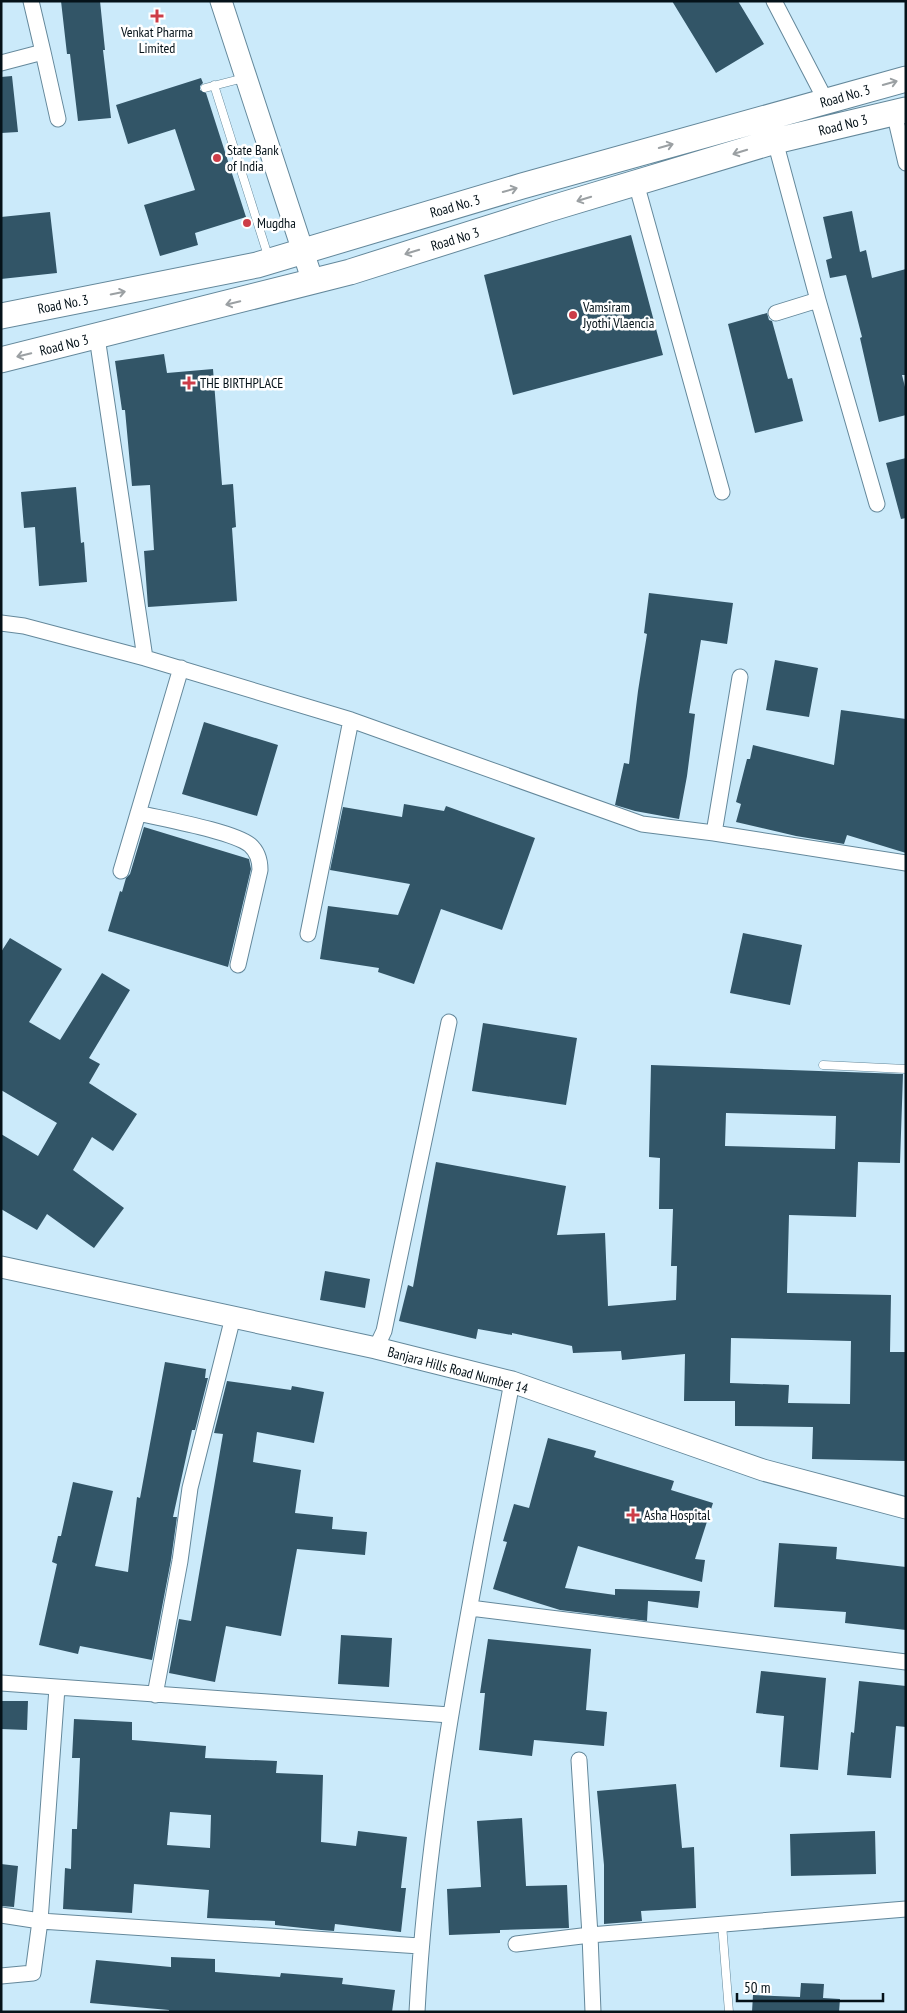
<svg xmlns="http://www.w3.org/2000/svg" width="907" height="2013" viewBox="0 0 907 2013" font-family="'PT Sans Narrow',sans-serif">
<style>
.building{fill:#325567;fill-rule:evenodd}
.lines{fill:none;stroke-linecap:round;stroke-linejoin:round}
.lane-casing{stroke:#64889b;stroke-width:9}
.street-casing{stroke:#64889b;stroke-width:17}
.secondary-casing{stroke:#64889b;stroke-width:23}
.primary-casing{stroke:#64889b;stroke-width:27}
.lane{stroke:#fff;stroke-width:8}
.street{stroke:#fff;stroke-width:15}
.secondary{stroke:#fff;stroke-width:21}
.primary{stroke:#fff;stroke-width:25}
.oneway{stroke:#9ba0a3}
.poi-dot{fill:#cd3d48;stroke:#fff;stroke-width:2}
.labels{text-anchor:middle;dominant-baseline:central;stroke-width:5;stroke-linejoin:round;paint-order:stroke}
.poi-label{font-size:14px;fill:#051219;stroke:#fff;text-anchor:start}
.street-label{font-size:14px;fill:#051219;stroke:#fff}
</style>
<rect width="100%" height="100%" fill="#cbeafa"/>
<path class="building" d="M 61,1 L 100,1 L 105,50 L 103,50 L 111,118 L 78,121 L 70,54 L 67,54 Z
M 672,1 L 738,1 L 764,44 L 716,73 Z
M 12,76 L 18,132 L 1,133 L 1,77 Z
M 201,78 L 203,83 L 200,86 L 200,90 L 206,93 L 246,217 L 195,233 L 198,245 L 160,256 L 144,205 L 195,190 L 175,129 L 128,144 L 116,105 Z
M 852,211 L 860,252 L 866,250 L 872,278 L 906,269 L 906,375 L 902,375 L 906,391 L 906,415 L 879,422 L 860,338 L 862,337 L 846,275 L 830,278 L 826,260 L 832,258 L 823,217 Z
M 50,212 L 57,273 L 1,279 L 1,217 Z
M 631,235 L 663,355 L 513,395 L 484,275 Z
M 767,313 L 769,320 L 772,321 L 788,379 L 792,378 L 803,421 L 755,433 L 728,324 Z
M 164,354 L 167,373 L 213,369 L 222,485 L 233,484 L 236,527 L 232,528 L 237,601 L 148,607 L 144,551 L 154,550 L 150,485 L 132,486 L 125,410 L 122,410 L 115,361 Z
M 906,458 L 906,518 L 901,519 L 886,463 Z
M 76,487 L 81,543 L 84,542 L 87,582 L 39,586 L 35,527 L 24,528 L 21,492 Z
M 649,593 L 733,603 L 727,644 L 701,640 L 689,713 L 695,714 L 687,776 L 679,819 L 635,811 L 615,805 L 624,763 L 629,764 L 638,691 L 647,634 L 644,633 Z
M 775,660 L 818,668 L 809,717 L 766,710 Z
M 841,710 L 906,719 L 906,853 L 847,835 L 844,844 L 796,836 L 736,822 L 741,804 L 736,802 L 747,759 L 750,759 L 753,745 L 834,765 Z
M 204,722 L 278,745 L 257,816 L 182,794 Z
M 404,804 L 444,811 L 446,806 L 535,838 L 502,930 L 441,909 L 414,984 L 378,972 L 379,968 L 320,959 L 328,906 L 398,915 L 410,884 L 330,870 L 343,807 L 402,817 Z
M 144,827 L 249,859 L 251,869 L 228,967 L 108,931 L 120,891 L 122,892 L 126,878 L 130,874 Z
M 743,933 L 802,945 L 790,1005 L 730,993 Z
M 10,938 L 62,969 L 29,1022 L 60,1040 L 102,973 L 130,990 L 89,1058 L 100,1064 L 89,1083 L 137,1114 L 113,1151 L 92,1137 L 73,1170 L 124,1208 L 94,1248 L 47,1214 L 37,1230 L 1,1209 L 1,1134 L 38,1156 L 57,1123 L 1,1090 L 1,952 Z
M 483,1023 L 577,1038 L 566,1105 L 472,1091 Z
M 651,1065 L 903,1074 L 900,1163 L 858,1162 L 856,1217 L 789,1215 L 787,1293 L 891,1295 L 890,1352 L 906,1352 L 906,1461 L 812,1459 L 813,1427 L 735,1426 L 735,1401 L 684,1401 L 685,1354 L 622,1360 L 621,1351 L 573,1353 L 572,1346 L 512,1333 L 512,1335 L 478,1329 L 476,1339 L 399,1321 L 408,1285 L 413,1287 L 436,1162 L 566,1186 L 557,1235 L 605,1233 L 608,1306 L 676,1300 L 677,1266 L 671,1266 L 673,1209 L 659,1209 L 660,1158 L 649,1157 ZM 726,1113 L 836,1116 L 835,1149 L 725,1146 ZM 731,1338 L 851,1341 L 850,1404 L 788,1403 L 789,1385 L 730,1383 Z
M 325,1271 L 370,1279 L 365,1308 L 320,1300 Z
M 165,1362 L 206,1369 L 205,1378 L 208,1378 L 195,1430 L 192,1430 L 173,1517 L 177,1517 L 171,1560 L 152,1660 L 80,1646 L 78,1654 L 39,1645 L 57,1564 L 52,1562 L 58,1536 L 61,1536 L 73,1482 L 113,1491 L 95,1566 L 128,1572 L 137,1497 L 140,1498 Z
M 227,1381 L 291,1390 L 292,1386 L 324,1392 L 314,1443 L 257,1432 L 253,1462 L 301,1470 L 295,1513 L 333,1517 L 332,1529 L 367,1532 L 365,1555 L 297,1549 L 281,1636 L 226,1626 L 215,1682 L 169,1673 L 179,1619 L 191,1621 L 223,1434 L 214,1433 Z
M 548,1438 L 596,1451 L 594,1457 L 674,1481 L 671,1490 L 713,1503 L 695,1559 L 705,1560 L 702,1582 L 578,1546 L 565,1588 L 615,1595 L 615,1589 L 700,1591 L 698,1608 L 648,1601 L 647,1621 L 560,1610 L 493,1589 L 507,1542 L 503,1541 L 514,1504 L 529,1508 Z
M 779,1543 L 837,1547 L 836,1559 L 906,1567 L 906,1630 L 845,1623 L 846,1612 L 774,1607 Z
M 341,1635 L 392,1638 L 389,1687 L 338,1684 Z
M 488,1639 L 591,1649 L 586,1710 L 607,1712 L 604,1746 L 534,1740 L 532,1756 L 479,1750 L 485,1693 L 480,1693 Z
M 761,1671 L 826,1678 L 818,1770 L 780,1767 L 784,1716 L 756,1713 Z
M 859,1681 L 906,1686 L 906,1727 L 896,1726 L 891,1778 L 847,1775 L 851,1732 L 854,1733 Z
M 1,1701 L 28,1701 L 27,1730 L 1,1729 Z
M 74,1719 L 132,1722 L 132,1740 L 206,1746 L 205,1758 L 277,1761 L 276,1773 L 323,1775 L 321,1842 L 356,1846 L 358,1831 L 407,1837 L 401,1888 L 406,1888 L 401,1932 L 335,1924 L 334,1931 L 321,1930 L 275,1925 L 275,1921 L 207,1918 L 209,1890 L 134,1884 L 132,1913 L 63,1909 L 65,1868 L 71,1869 L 72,1829 L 77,1829 L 80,1758 L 72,1758 ZM 170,1812 L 211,1815 L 210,1848 L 167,1845 Z
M 676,1784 L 682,1848 L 694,1847 L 696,1908 L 641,1911 L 642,1921 L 604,1924 L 604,1865 L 597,1791 Z
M 522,1818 L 526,1886 L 567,1885 L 569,1928 L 500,1930 L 500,1933 L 449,1935 L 447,1889 L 481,1887 L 477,1821 Z
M 875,1831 L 876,1874 L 791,1876 L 790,1834 Z
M 1,1864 L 18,1866 L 14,1907 L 1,1906 Z
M 171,1957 L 215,1959 L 215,1972 L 280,1977 L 281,1973 L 343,1978 L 342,1984 L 395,1990 L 392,2012 L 169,2012 L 169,2010 L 90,2003 L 96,1960 L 171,1967 Z
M 801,1983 L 824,1984 L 823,1998 L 840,1999 L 839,2012 L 752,2012 L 753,1995 L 800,1997 Z"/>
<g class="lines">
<defs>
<path id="lane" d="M 214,85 L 269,259
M 205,88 L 244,78
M 823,1065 L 906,1069
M 722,1924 L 729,2012"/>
<path id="street" d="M 774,1 L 826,101
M 43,52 L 58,119
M 1,63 L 43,52 L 31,1
M 894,112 L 906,163
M 775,141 L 818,300 L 877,504
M 636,183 L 722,492
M 776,313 L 818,300
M 97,337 L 145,658
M 1,623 L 24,626 L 145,658 L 351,720 L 642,824 L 714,833 L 906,863
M 138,813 C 163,819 232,831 250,845 C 258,852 260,860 260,870 L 238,965
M 714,833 L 740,677
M 121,871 L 181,668
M 308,934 L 351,720
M 376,1348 L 384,1331 L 449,1022
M 470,1608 L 906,1662
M 1,1683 L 450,1715
M 155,1695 L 180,1561 L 190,1488 L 233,1317
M 579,1760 L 590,1935 L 593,2012
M 1,1915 L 40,1921 L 420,1946
M 516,1944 L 590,1935 L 906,1909
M 1,1976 L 33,1973 L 40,1921 L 57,1688
M 417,2012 C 428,1800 473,1591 512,1382"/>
<path id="secondary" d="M 221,1 L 313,282
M 1,1267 L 376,1348 L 512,1382 L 763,1470 L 906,1508"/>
<path id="primary" d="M 1,316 L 257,265 L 522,186 L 906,79
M 1,360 L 350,272 L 549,209 L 775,141 L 906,110"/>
</defs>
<use href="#lane" class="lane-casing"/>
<use href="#street" class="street-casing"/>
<use href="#secondary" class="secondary-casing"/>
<use href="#primary" class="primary-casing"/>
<use href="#lane" class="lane"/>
<use href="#street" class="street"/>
<use href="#secondary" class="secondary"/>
<use href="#primary" class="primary"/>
</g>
<defs><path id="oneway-shaft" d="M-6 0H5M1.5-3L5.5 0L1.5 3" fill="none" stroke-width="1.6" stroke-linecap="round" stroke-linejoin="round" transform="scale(1.25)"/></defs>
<g class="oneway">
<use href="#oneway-shaft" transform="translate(890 83) rotate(-16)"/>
<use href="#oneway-shaft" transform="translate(666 146) rotate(-16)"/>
<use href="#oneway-shaft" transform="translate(740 152) rotate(163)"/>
<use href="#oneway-shaft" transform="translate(510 190) rotate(-16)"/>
<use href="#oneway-shaft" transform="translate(584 199) rotate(163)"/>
<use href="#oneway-shaft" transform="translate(412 252) rotate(163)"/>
<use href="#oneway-shaft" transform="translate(118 293) rotate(-11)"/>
<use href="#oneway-shaft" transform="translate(233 303) rotate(166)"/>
<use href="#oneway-shaft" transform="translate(24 355) rotate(166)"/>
</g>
<g class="poi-dot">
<path d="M154.5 8.5h5v5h5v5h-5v5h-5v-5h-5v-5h5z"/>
<circle cx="217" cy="158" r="5"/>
<circle cx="247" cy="223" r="5"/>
<circle cx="573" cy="315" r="5"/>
<path d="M186.5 375.5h5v5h5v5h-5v5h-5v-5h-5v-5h5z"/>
<path d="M630.5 1507.5h5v5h5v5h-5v5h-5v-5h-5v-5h5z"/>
</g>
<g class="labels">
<g class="poi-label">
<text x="157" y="32" text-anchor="middle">Venkat Pharma<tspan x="157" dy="16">Limited</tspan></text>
<text x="227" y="150">State Bank<tspan x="227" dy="16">of India</tspan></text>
<text x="257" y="223">Mugdha</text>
<text x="583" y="307">Vamsiram<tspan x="583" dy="16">Jyothi Vlaencia</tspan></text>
<text x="200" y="383">THE BIRTHPLACE</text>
<text x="644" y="1515">Asha Hospital</text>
</g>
<g class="street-label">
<text transform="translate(845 96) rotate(-16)">Road No. 3</text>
<text transform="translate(843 125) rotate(-14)">Road No 3</text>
<text transform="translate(455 206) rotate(-16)">Road No. 3</text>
<text transform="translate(455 239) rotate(-17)">Road No 3</text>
<text transform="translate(63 304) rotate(-11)">Road No. 3</text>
<text transform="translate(64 345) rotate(-14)">Road No 3</text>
<text transform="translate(458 1370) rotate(15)">Banjara Hills Road Number 14</text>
</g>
</g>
<rect width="907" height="2013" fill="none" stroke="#051219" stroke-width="5"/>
<path d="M737 1993v8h146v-8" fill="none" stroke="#051219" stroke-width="2.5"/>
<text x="744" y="1993" font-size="15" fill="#051219" stroke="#ffffff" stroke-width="4" paint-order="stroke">50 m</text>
</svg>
